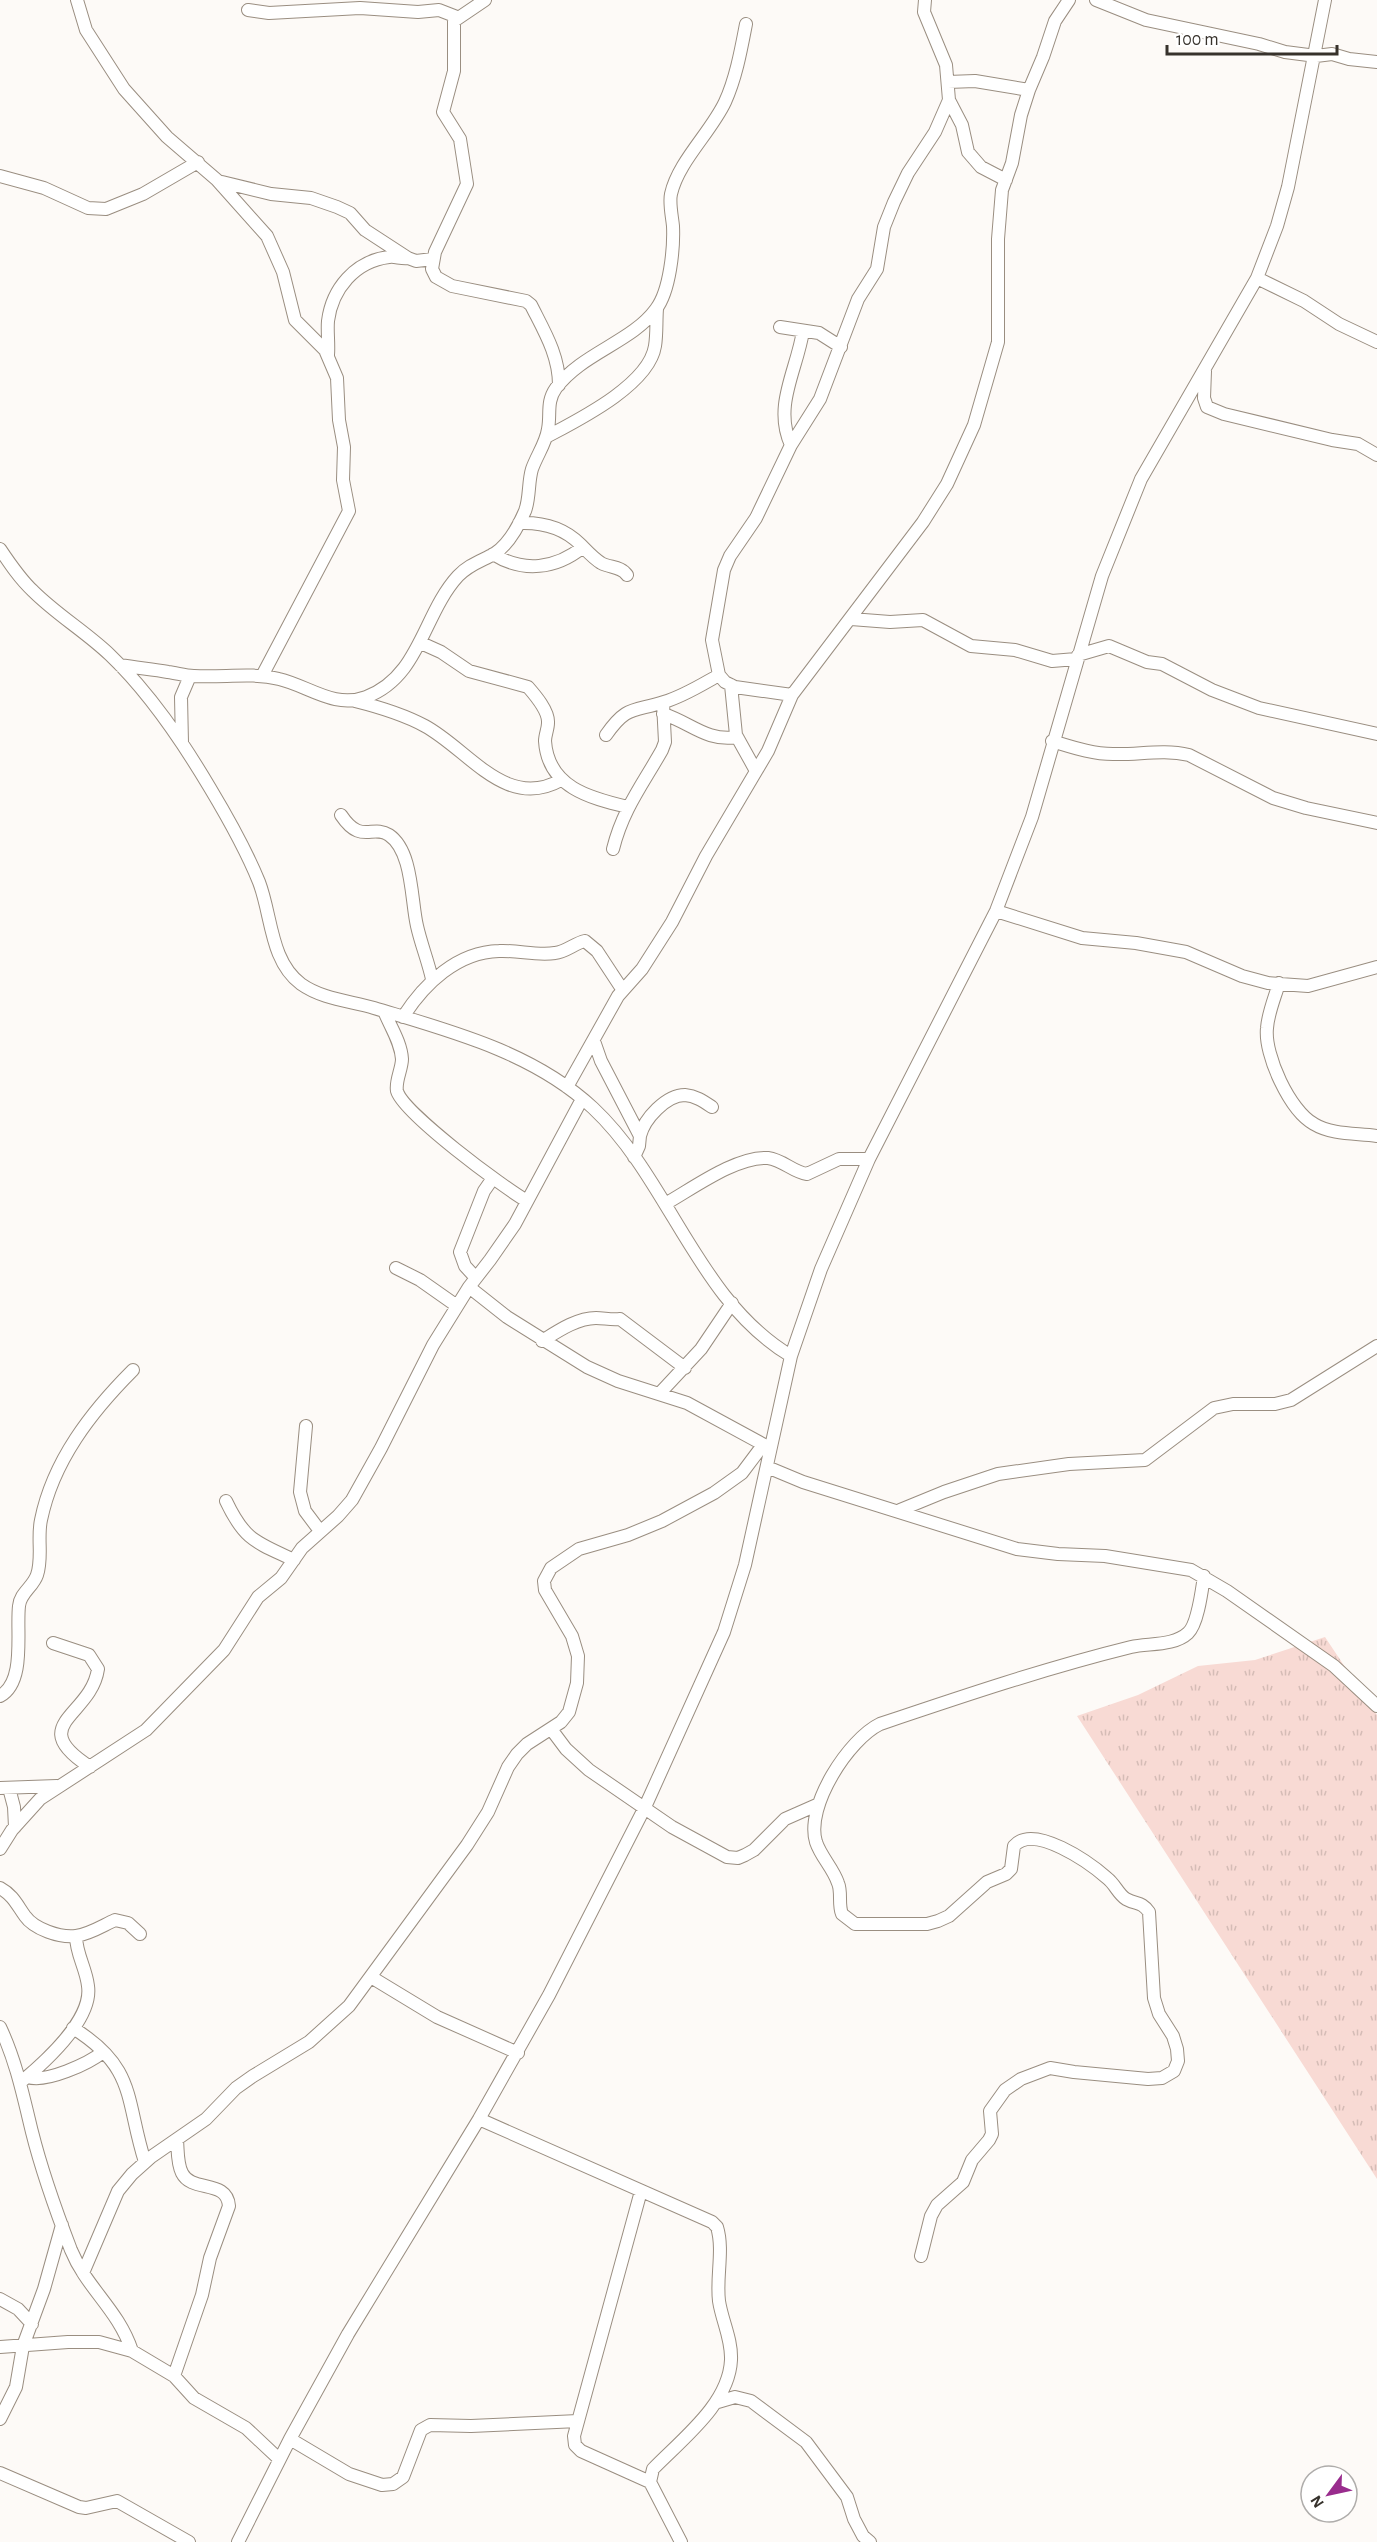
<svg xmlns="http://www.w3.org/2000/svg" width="1377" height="2542" viewBox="0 0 1377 2542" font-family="'Alegreya Sans',sans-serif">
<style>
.grass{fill:url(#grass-tufts)}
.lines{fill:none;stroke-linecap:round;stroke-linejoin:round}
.street-casing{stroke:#9a8e81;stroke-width:14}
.street{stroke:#fff;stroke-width:12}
</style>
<defs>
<pattern id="grass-tufts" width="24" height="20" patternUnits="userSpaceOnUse" patternTransform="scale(1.5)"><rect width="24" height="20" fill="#f8dad4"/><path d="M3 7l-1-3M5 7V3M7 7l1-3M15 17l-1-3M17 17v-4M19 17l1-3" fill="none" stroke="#d5bcb6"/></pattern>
</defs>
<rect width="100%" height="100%" fill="#fdfaf7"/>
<path class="grass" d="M 1325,1637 L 1377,1715 L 1377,2179 L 1077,1716 L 1138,1695 L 1198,1666 L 1255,1660 Z"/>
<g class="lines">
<defs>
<path id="street" d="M 77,0 L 86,30 L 124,89 L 167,137 L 217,180 L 267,236 L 283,272 L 295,320 L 325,350 L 337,378 L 339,420 L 344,447 L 343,480 L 349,511 L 262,676
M 485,0 L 454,21 L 454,71 L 443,112 L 460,139 L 467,184 L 435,252 L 432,269 L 436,277 L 452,286 L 526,301 L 531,305 C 544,331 559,355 559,385
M 925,0 L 924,12 L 946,65 L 949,100 L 962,125 L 968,152 L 981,167 L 1006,180
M 1096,0 L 1146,20 L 1259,44 L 1285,52 L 1316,56 L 1332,54 L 1349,59 L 1377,62
M 248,10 L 269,13 L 360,8 L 418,12 L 439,10 L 457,17
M 948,82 L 975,81 L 1029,90
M 0,176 L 44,188 L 88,208 L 106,209 L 143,194 L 198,162
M 222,182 L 271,194 L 311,198 L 337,207 L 350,213 L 365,230 L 408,258 L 416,261 L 433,259
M 1257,278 L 1304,301 L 1339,324 L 1377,342
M 780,327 L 819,333 L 841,347
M 328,355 C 329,344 327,332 328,321 C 332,289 355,261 389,257 C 395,256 401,259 408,258
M 1205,371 L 1204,398 L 1207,407 L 1224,414 L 1332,440 L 1358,444 L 1377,455
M 546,437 C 578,420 649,385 655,346 C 657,334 656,321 657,309
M 791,445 C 773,406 797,370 803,331
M 519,523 C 542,522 563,527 580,544 C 587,551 593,558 601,563 C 610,568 621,566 627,575
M 0,549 C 10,564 20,579 33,591 C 57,615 86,632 110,655 C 150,693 182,741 210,788 C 228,818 246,850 259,882 C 272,916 270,961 301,984 C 322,999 350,1001 374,1008 C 450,1031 533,1052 593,1108 C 670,1180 697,1300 791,1356
M 493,554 C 523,573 556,569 583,547
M 851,619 L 890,622 L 923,620 L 971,646 L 1015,650 L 1052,661 L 1076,659
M 421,643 L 441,652 L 469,671 L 528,687 C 535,695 549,711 548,723 C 548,729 545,735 545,741 C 548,787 589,798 628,807
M 1078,655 L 1109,646 L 1147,662 L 1162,664 L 1212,690 L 1259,708 L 1377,734
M 120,665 C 136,668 152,669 168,672 C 177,673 185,676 194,676 C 222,678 252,672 279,679 C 309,686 334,709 366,697 C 420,677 423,614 458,576 C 468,565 481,561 494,554 C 508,545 519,525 525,511 C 530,498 528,482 532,469 C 537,455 546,443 548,429 C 551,414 546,402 556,388 C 582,353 632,342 656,309 C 670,291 674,248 673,226 C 672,216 669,203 671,194 C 678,162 711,132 725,102 C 736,78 741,50 746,24
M 731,685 L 736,735 L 756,771
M 792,695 L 735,687 L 725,682 L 719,675 L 712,640 L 724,570 L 730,556 L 756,518 L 791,445 L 820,399 L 858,299 L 877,269 L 884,227 L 894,202 L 908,173 L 935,132 L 949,100
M 355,701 C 379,707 403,714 425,726 C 469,750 506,811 561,780
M 663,714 C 690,722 706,742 737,737
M 606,735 C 627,705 633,712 664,702 C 684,696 701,685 719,675
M 1052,741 C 1072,747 1092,754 1113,754 C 1138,755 1163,749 1189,755 L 1273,798 L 1306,808 L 1377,823
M 182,743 L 181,697 L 190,676
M 341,815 C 361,845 372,824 389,835 C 413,851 411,901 417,926 C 421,944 428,961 432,979
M 613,849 C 623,809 643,784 662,750 L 665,742 L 663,703
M 996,911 L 1082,938 L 1136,943 L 1186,952 L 1242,976 L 1268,983 L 1308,986 L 1377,967
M 1279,983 C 1275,997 1268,1013 1267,1028 C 1264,1055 1290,1111 1314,1124 C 1332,1135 1357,1133 1377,1136
M 384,1011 C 390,1026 401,1042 402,1059 C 402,1069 395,1081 397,1091 C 403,1113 504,1188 527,1201
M 403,1017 C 424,984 457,952 499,951 C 518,950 537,956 555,953 C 566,952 575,943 585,941 L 597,951 L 622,989
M 594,1041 L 601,1061 L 640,1136 L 639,1146 L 634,1157
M 567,1087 L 618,996 L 642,969 L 672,922 L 706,856 L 768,751 L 792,695 L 923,522 L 947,484 L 974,425 L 998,342 L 998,239 L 1002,190 L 1012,163 L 1021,115 L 1029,90 L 1043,57 L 1055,21 L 1069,0
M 640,1136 C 644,1119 666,1095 685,1095 C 696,1096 703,1101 712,1107
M 665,1204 C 692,1189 736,1156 768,1158 C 783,1160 793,1172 807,1174 L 839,1159 L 869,1159
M 396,1268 L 420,1280 L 457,1306
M 476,1278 L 465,1266 L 460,1252 L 484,1191 L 493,1178
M 469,1287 L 507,1317 L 587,1367 L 618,1381 L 687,1403 L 768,1447
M 542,1341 C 558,1331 577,1318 596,1318 C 604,1318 611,1320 620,1319 L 685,1368
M 660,1393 L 701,1349 L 732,1303
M 306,1426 L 300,1492 L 305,1511 L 320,1531
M 767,1467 L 803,1482 L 1017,1549 L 1058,1554 L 1105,1556 L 1191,1570 L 1227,1591 L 1334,1666 L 1377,1706
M 226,1501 C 245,1541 256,1542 294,1560
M 900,1510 L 944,1492 L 998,1474 L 1069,1464 L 1145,1460 L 1214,1408 L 1233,1404 L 1275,1404 L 1291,1400 L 1377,1346
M 53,1643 L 89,1655 L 98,1669 C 91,1717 24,1724 90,1767
M 0,1696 C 26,1682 16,1631 19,1606 C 20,1593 33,1587 37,1575 C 43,1558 37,1538 41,1520 C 53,1461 91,1412 133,1370
M 551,1729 L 566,1749 L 589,1770 L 672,1827 L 727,1857 L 738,1858 L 745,1855 L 754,1850 L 785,1819 L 819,1804
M 0,1788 L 57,1786
M 9,1788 L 14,1807 L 15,1827
M 0,1849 L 12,1830 L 40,1799 L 146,1730 L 224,1650 L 258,1597 L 281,1578 L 302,1548 L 338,1516 L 352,1500 L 381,1448 L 433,1345 L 469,1287 L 490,1260 L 515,1224 L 582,1099
M 0,1888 C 13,1895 17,1905 25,1916 C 34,1929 60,1938 76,1936 C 90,1934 102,1926 115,1920 L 128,1923 L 140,1934
M 371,1977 L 437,2017 L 518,2053
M 0,2027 C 16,2061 23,2095 32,2132 C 42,2172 56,2211 71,2250 C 87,2289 118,2309 132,2351
M 73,2028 C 137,2068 125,2099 145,2162
M 28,2077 C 46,2083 88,2064 103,2052
M 21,2082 C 45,2062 93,2019 88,1986 C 86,1968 76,1954 76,1936
M 479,2119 L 712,2222 L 717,2227 C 724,2250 716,2277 719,2301 C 722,2321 732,2339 731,2360 C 729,2404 682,2439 653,2469 L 650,2482 L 681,2542
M 641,2191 L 574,2436 L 575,2445 L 581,2451 L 650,2482
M 921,2256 L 931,2216 L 937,2205 L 963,2182 L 972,2160 L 989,2140 L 992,2134 L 990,2111 L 1005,2090 L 1021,2079 L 1050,2068 L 1074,2072 L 1148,2079 L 1162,2078 L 1174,2071 L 1178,2061 L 1177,2049 L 1173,2036 L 1159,2014 L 1154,1998 L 1149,1912 C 1141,1901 1137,1905 1126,1899 C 1118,1894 1115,1884 1107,1878 C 1090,1863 1034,1823 1014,1846 L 1011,1869 L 1006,1874 L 987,1882 L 949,1916 L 938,1921 L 927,1924 L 855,1924 L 842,1914 C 838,1904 842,1892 838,1883 C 833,1868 821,1857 816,1842 C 805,1806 849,1739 880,1724 C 963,1696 1046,1668 1131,1647 C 1149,1643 1174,1646 1188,1633 C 1198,1624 1202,1589 1204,1576
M 83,2273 L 118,2191 L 132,2174 L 151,2157 L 206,2119 L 236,2088 L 253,2076 L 309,2042 L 349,2006 L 467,1845 L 488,1812 L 508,1767 L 517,1754 L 527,1744 L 561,1722 L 569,1712 L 577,1683 L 578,1656 L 572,1636 L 545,1590 L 544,1581 L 551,1568 L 579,1549 L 628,1535 L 662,1521 L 714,1493 L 742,1473 L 763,1445
M 0,2299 L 18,2309 L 32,2324
M 0,2347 L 68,2342 L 99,2342 L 132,2351 L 174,2376 L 194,2398 L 246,2428 L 279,2459
M 174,2376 L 202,2295 L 210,2258 L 229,2206 C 227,2179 192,2193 182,2173 C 177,2163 178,2151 177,2140
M 718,2402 L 735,2397 L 751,2401 L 806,2442 L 847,2497 L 854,2519 L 863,2536 L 870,2542
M 0,2419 L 16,2387 L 23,2346 L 44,2289 L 62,2225
M 290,2439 L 349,2474 L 382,2485 L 393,2484 L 403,2477 L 421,2430 L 430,2425 L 471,2426 L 578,2421
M 0,2473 L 79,2507 L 86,2508 L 117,2501 L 189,2542
M 238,2542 L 290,2439 L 348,2334 L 479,2119 L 549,1995 L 645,1807 L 724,1632 L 745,1565 L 791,1356 L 821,1269 L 869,1159 L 996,911 L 1032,817 L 1102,576 L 1141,479 L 1257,278 L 1277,226 L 1288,187 L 1325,0"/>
</defs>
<use href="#street" class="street-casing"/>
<use href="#street" class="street"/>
</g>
<g transform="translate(1329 2494) rotate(237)"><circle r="28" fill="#ffffff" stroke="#afadab" stroke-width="1.5"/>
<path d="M0-4.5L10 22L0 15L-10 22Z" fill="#992c8d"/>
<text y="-9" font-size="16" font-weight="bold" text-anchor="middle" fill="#37322c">N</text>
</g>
<path d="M1167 45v9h170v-9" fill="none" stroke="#37322c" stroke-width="3"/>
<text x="1176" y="45" font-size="18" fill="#37322c" stroke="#ffffff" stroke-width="4.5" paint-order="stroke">100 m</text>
</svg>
